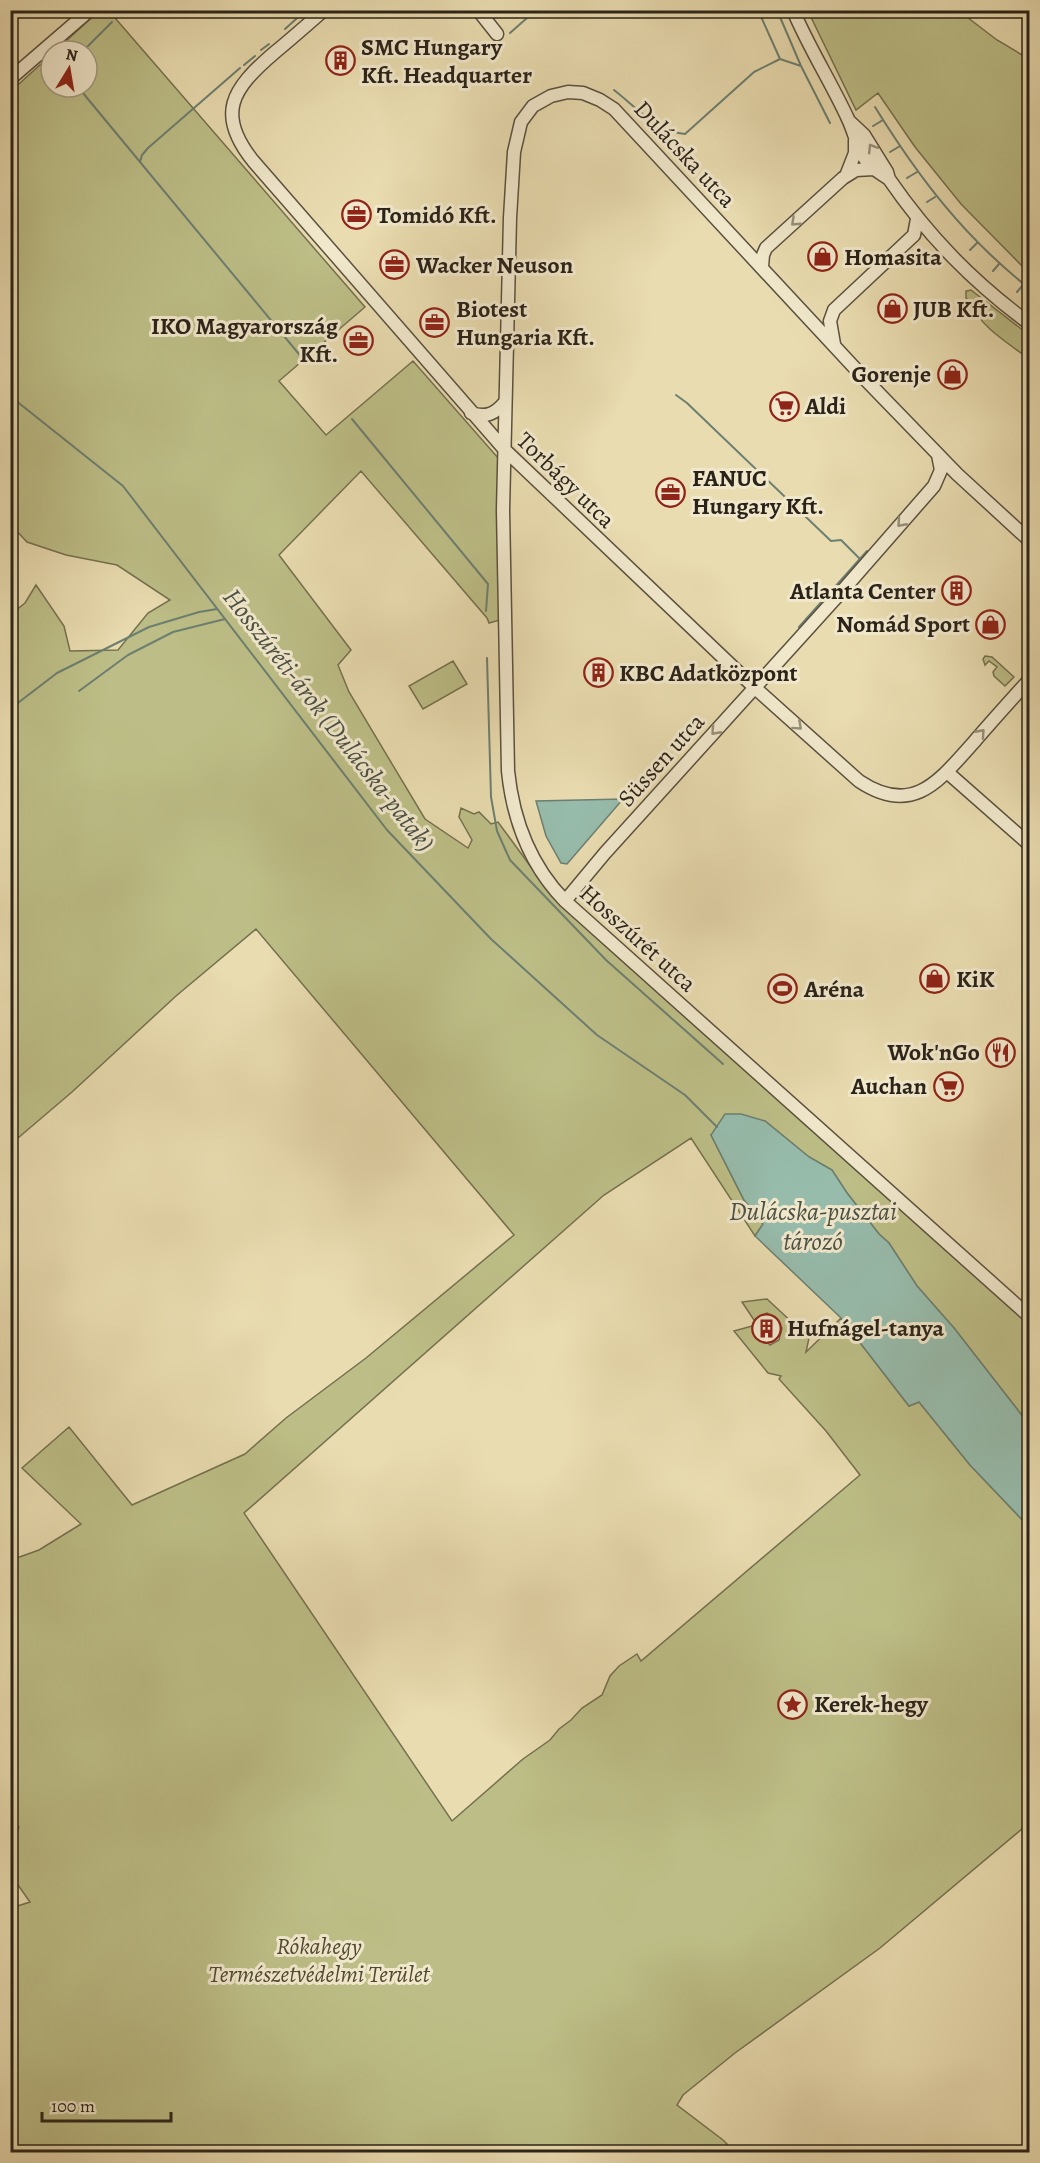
<svg xmlns="http://www.w3.org/2000/svg" width="1040" height="2163" viewBox="0 0 1040 2163" font-family="Alegreya,serif">
<style>
.green{fill:#bdbe87;stroke:#747050;stroke-width:1.5}
.water{fill:#97bcac;stroke:#6c7f71;stroke-width:1.5}
.lines{fill:none;stroke-linecap:round;stroke-linejoin:round}
.stream{stroke:#6c7f71;stroke-width:2}
.minor-casing{stroke:#5a513f;stroke-width:15}
.minor{stroke:#f1e8cc;stroke-width:12}
.oneway{stroke:#988f7b}
.labels{text-anchor:middle;dominant-baseline:central;stroke-width:6;stroke-linejoin:round;paint-order:stroke}
.poi-label{font-size:24px;font-weight:bold;fill:#2b2319;stroke:#f1e8cc;text-anchor:start}
.street-label{font-size:24px;fill:#2b2319;stroke:#f1e8cc}
.park-label{font-size:24px;font-style:italic;fill:#504a34;stroke:#f1e8cc}
.water-label{font-size:26px;font-style:italic;fill:#4b5145;stroke:#f1e8cc}
</style>
<rect width="100%" height="100%" fill="#e9dcb0"/>
<filter id="stains"><feTurbulence type="fractalNoise" baseFrequency=".00333" numOctaves="4"/><feColorMatrix values="0 0 0 0 .2 0 0 0 0 .09 0 0 0 0 .02 0 0 0 .5 -.17"/></filter>
<radialGradient id="worn" r=".72"><stop offset=".6" stop-color="#630" stop-opacity="0"/><stop offset="1" stop-color="#630" stop-opacity=".3"/></radialGradient>
<path class="green" d="M 99,11 L 109,11 L 365,307 L 279,381 L 326,435 L 413,361 L 499,459 L 500,620 L 489,623 L 487,618 L 361,471 L 279,555 L 351,650 L 338,665 L 349,692 L 425,819 L 468,848 L 472,840 L 459,817 L 461,808 L 474,814 L 479,812 L 491,824 L 498,822 L 542,882 L 1029,1323 L 1029,1419 L 1024,1418 L 954,1328 L 917,1286 L 889,1243 L 879,1234 L 847,1193 L 832,1170 L 809,1157 L 765,1121 L 711,1135 L 744,1200 L 763,1224 L 755,1236 L 691,1138 L 604,1195 L 244,1513 L 452,1821 L 523,1759 L 550,1740 L 559,1729 L 571,1720 L 582,1708 L 602,1695 L 610,1676 L 619,1666 L 637,1654 L 641,1661 L 860,1475 L 826,1431 L 779,1379 L 781,1376 L 768,1373 L 734,1331 L 752,1326 L 770,1345 L 779,1340 L 782,1328 L 767,1313 L 754,1320 L 742,1302 L 767,1299 L 809,1338 L 806,1352 L 841,1318 L 909,1406 L 919,1402 L 970,1465 L 1029,1527 L 1029,1823 L 880,1948 L 735,2053 L 683,2095 L 677,2105 L 723,2140 L 735,2152 L 11,2152 L 11,1908 L 30,1902 L 11,1875 L 11,1851 L 19,1827 L 10,1818 L 11,1560 L 39,1550 L 81,1524 L 22,1468 L 69,1427 L 132,1505 L 245,1454 L 286,1418 L 366,1358 L 514,1235 L 256,929 L 176,996 L 72,1092 L 11,1144 L 11,614 L 25,603 L 36,585 L 64,626 L 70,651 L 118,650 L 148,613 L 170,600 L 117,565 L 66,555 L 27,542 L 11,525 L 10,92 L 51,55 L 51,87 L 87,87 L 87,51 L 55,51 Z
M 808,11 L 959,11 L 997,40 L 1029,59 L 1029,273 L 961,204 L 915,147 L 878,93 L 856,110 Z
M 971,290 L 1029,335 L 1029,359 C 1014,347 977,325 974,306 L 966,298 L 966,291 Z
M 985,656 L 992,657 L 1014,677 L 1005,686 L 994,676 L 993,672 L 997,667 L 989,661 L 985,665 L 983,659 Z
M 453,661 L 467,684 L 423,709 L 409,686 Z"/>
<path class="water" d="M 623,799 L 567,864 L 561,863 L 546,836 L 536,801 Z
M 725,1114 L 741,1114 L 765,1121 L 809,1157 L 832,1170 L 847,1193 L 879,1234 L 889,1243 L 917,1286 L 954,1328 L 1024,1418 L 1029,1419 L 1029,1527 L 970,1465 L 919,1402 L 909,1406 L 841,1318 L 755,1236 L 763,1224 L 744,1200 L 711,1135 Z"/>
<g class="lines">
<path class="stream" d="M 758,10 L 780,59
M 777,10 L 801,66 L 830,123
M 285,29 L 306,10
M 510,33 L 536,10
M 261,50 L 269,44
M 83,51 L 112,22
M 244,65 L 255,56
M 78,87 L 303,359
M 614,90 C 636,107 656,131 685,134 L 754,72 L 780,59 L 801,66
M 875,107 C 919,178 964,237 1030,289
M 873,126 L 883,120
M 890,152 L 900,146
M 140,162 L 142,155 L 148,148 L 240,68
M 907,178 L 917,172
M 927,202 L 935,197
M 970,250 L 977,243
M 993,271 L 999,264
M 1017,292 L 1023,285
M 676,395 L 687,403 L 831,541 L 841,540 L 860,559
M 10,396 L 123,486 L 387,830 L 491,939 L 597,1035 L 685,1095 L 717,1127
M 352,419 L 488,584 L 486,611
M 799,627 L 867,551
M 487,658 L 491,797 L 497,831 L 510,860 L 606,960 L 723,1064
M 79,691 L 128,655 L 173,632 L 225,619
M 10,709 L 57,673 L 149,627 L 199,612 L 217,609"/>
<defs>
<path id="minor" d="M 324,10 C 307,25 291,39 274,53 C 232,89 215,114 254,162 L 505,450 L 754,687 L 859,781 C 913,817 939,781 974,742 C 992,721 1011,700 1030,679
M 478,10 L 497,34
M 793,10 C 809,48 831,82 848,119 C 855,134 857,148 867,162 C 873,170 881,173 889,179
M 10,79 L 90,10
M 849,121 L 864,135 L 887,172 L 889,179 C 929,237 973,282 1030,324
M 846,176 L 855,153 L 855,140
M 762,267 L 763,255 L 766,248 L 843,178 L 856,170 L 873,169
M 834,344 L 830,321 L 834,310 L 914,235 L 917,219
M 471,413 C 486,418 495,414 505,402
M 1030,541 L 957,474 L 864,378 L 614,109 L 600,100 L 583,93 L 568,92 L 551,96 L 533,106 L 521,122 L 514,152 L 510,218 L 503,510 L 508,771 C 513,820 530,865 565,901 L 1030,1317
M 947,772 L 1030,845
M 565,901 L 605,853 L 844,589 L 934,486 L 941,470 L 938,455"/>
</defs>
<use href="#minor" class="minor-casing"/>
<use href="#minor" class="minor"/>
</g>
<defs><path id="oneway-chevron" d="M-2-3.5L2.5 0L-2 3.5" fill="none" stroke-width="1.6" stroke-linecap="round" stroke-linejoin="round" transform="scale(1.5)"/></defs>
<g class="oneway">
<use href="#oneway-chevron" transform="translate(872 148) rotate(-122)"/>
<use href="#oneway-chevron" transform="translate(795 222) rotate(137)"/>
<use href="#oneway-chevron" transform="translate(901 523) rotate(132)"/>
<use href="#oneway-chevron" transform="translate(798 726) rotate(42)"/>
<use href="#oneway-chevron" transform="translate(715 731) rotate(132)"/>
<use href="#oneway-chevron" transform="translate(981 733) rotate(-48)"/>
</g>
<defs>
<symbol id="building-ring" viewBox="-11 -11 22 22"><circle r="9.5" fill="#f1e8cc" stroke="#8f2418" stroke-width="1.5"/><path d="M-4-6H4V6H1V3H-1V6H-4ZM-2.5-4.3h1.7v1.8h-1.7ZM.8-4.3h1.7v1.8H.8ZM-2.5-1h1.7V.8h-1.7ZM.8-1h1.7V.8H.8Z" fill="#8f2418"/></symbol>
<symbol id="office-ring" viewBox="-11 -11 22 22"><circle r="9.5" fill="#f1e8cc" stroke="#8f2418" stroke-width="1.5"/><path d="M-6-3h4V-5.5h4V-3h4V5H-6ZM-1-4.5V-3h2v-1.5ZM-6 0V1H6V0Z" fill="#8f2418"/></symbol>
<symbol id="shop-ring" viewBox="-11 -11 22 22"><circle r="9.5" fill="#f1e8cc" stroke="#8f2418" stroke-width="1.5"/><path d="M-5-2.5h2.3a2.7 3.5 0 0 1 5.4 0H5L5.5 6h-11ZM-1.5-2.5h3a1.5 2.3 0 0 0-3 0Z" fill="#8f2418"/></symbol>
<symbol id="supermarket-ring" viewBox="-11 -11 22 22"><circle r="9.5" fill="#f1e8cc" stroke="#8f2418" stroke-width="1.5"/><path d="M-6-5.5h2.5l.6 2H6L4.5 2H-2.5L-4.4-4H-6ZM-1.5 3.2a1.3 1.3 0 1 0 .1 0ZM3 3.2a1.3 1.3 0 1 0 .1 0Z" fill="#8f2418"/></symbol>
<symbol id="stadium-ring" viewBox="-11 -11 22 22"><circle r="9.5" fill="#f1e8cc" stroke="#8f2418" stroke-width="1.5"/><path d="M0-5a6.5 5 0 1 0 0 10a6.5 5 0 1 0 0-10ZM-3.5-1.8h7v3.6h-7Z" fill="#8f2418"/></symbol>
<symbol id="restaurant-ring" viewBox="-11 -11 22 22"><circle r="9.5" fill="#f1e8cc" stroke="#8f2418" stroke-width="1.5"/><path d="M-5-6h1v4h1v-4h1v4h1v-4h1v5L-1.5 .5V6h-2V.5L-5-1ZM5-6V6H3V1.5H1.5Q1.5-4 5-6Z" fill="#8f2418"/></symbol>
<symbol id="sight-ring" viewBox="-11 -11 22 22"><circle r="9.5" fill="#f1e8cc" stroke="#8f2418" stroke-width="1.5"/><path d="M0-6L1.8-2.2L6-1.7L2.9 1.2L3.7 5.4L0 3.3L-3.7 5.4L-2.9 1.2L-6-1.7L-1.8-2.2Z" fill="#8f2418"/></symbol>
</defs>
<g fill-rule="evenodd">
<use href="#building-ring" x="324" y="44" width="33" height="33"/>
<use href="#office-ring" x="340" y="198" width="33" height="33"/>
<use href="#shop-ring" x="806" y="240" width="33" height="33"/>
<use href="#office-ring" x="378" y="248" width="33" height="33"/>
<use href="#shop-ring" x="876" y="292" width="33" height="33"/>
<use href="#office-ring" x="418" y="306" width="33" height="33"/>
<use href="#office-ring" x="342" y="324" width="33" height="33"/>
<use href="#shop-ring" x="936" y="358" width="33" height="33"/>
<use href="#supermarket-ring" x="768" y="390" width="33" height="33"/>
<use href="#office-ring" x="654" y="476" width="33" height="33"/>
<use href="#building-ring" x="940" y="574" width="33" height="33"/>
<use href="#shop-ring" x="974" y="608" width="33" height="33"/>
<use href="#building-ring" x="582" y="656" width="33" height="33"/>
<use href="#shop-ring" x="918" y="962" width="33" height="33"/>
<use href="#stadium-ring" x="766" y="972" width="33" height="33"/>
<use href="#restaurant-ring" x="984" y="1036" width="33" height="33"/>
<use href="#supermarket-ring" x="932" y="1070" width="33" height="33"/>
<use href="#building-ring" x="750" y="1312" width="33" height="33"/>
<use href="#sight-ring" x="776" y="1688" width="33" height="33"/>
</g>
<g class="labels">
<g class="poi-label">
<text x="361" y="47">SMC Hungary<tspan x="361" dy="28">Kft. Headquarter</tspan></text>
<text x="377" y="215">Tomidó Kft.</text>
<text x="844" y="257">Homasita</text>
<text x="416" y="265">Wacker Neuson</text>
<text x="456" y="309">Biotest<tspan x="456" dy="28">Hungaria Kft.</tspan></text>
<text x="913" y="309">JUB Kft.</text>
<text x="338" y="326" text-anchor="end">IKO Magyarország<tspan x="338" dy="28">Kft.</tspan></text>
<text x="931" y="374" text-anchor="end">Gorenje</text>
<text x="805" y="406">Aldi</text>
<text x="692" y="478">FANUC<tspan x="692" dy="28">Hungary Kft.</tspan></text>
<text x="936" y="591" text-anchor="end">Atlanta Center</text>
<text x="970" y="624" text-anchor="end">Nomád Sport</text>
<text x="619" y="673">KBC Adatközpont</text>
<text x="956" y="979">KiK</text>
<text x="804" y="989">Aréna</text>
<text x="980" y="1052" text-anchor="end">Wok'nGo</text>
<text x="927" y="1086" text-anchor="end">Auchan</text>
<text x="787" y="1328">Hufnágel-tanya</text>
<text x="814" y="1704">Kerek-hegy</text>
</g>
<g class="street-label">
<text transform="translate(685 154) rotate(47)">Dulácska utca</text>
<text transform="translate(566 480) rotate(44)">Torbágy utca</text>
<text transform="translate(661 760) rotate(-48)">Süssen utca</text>
<text transform="translate(638 938) rotate(42)">Hosszúrét utca</text>
</g>
<g class="park-label">
<text x="319" y="1946">Rókahegy<tspan x="319" dy="28">Természetvédelmi Terület</tspan></text>
</g>
<g class="water-label">
<text transform="translate(329 720) rotate(52)">Hosszúréti-árok (Dulácska-patak)</text>
<text x="813" y="1211">Dulácska-pusztai<tspan x="813" dy="30">tározó</tspan></text>
</g>
</g>
<rect width="1040" height="2163" fill="none" stroke="#e9dcb0" stroke-width="36"/>
<rect x="12" y="12" width="1016" height="2139" fill="none" stroke="#2b2319" stroke-width="3"/>
<rect x="18" y="18" width="1004" height="2127" fill="none" stroke="#2b2319" stroke-width="1.5"/>
<g transform="translate(69 69) rotate(11)"><circle r="28" fill="#f1e8cc" stroke="#a29984" stroke-width="1.5"/>
<path d="M0-4.5L10 22L0 15L-10 22Z" fill="#8f2418"/>
<text y="-9" font-size="16" font-weight="bold" text-anchor="middle" fill="#2b2319">N</text>
</g>
<path d="M42 2112v9h129v-9" fill="none" stroke="#2b2319" stroke-width="3"/>
<text x="51" y="2112" font-size="18" fill="#2b2319" stroke="#f1e8cc" stroke-width="4.5" paint-order="stroke">100 m</text>
<rect width="100%" height="100%" filter="url(#stains)"/>
<rect width="100%" height="100%" fill="url(#worn)"/>
</svg>
